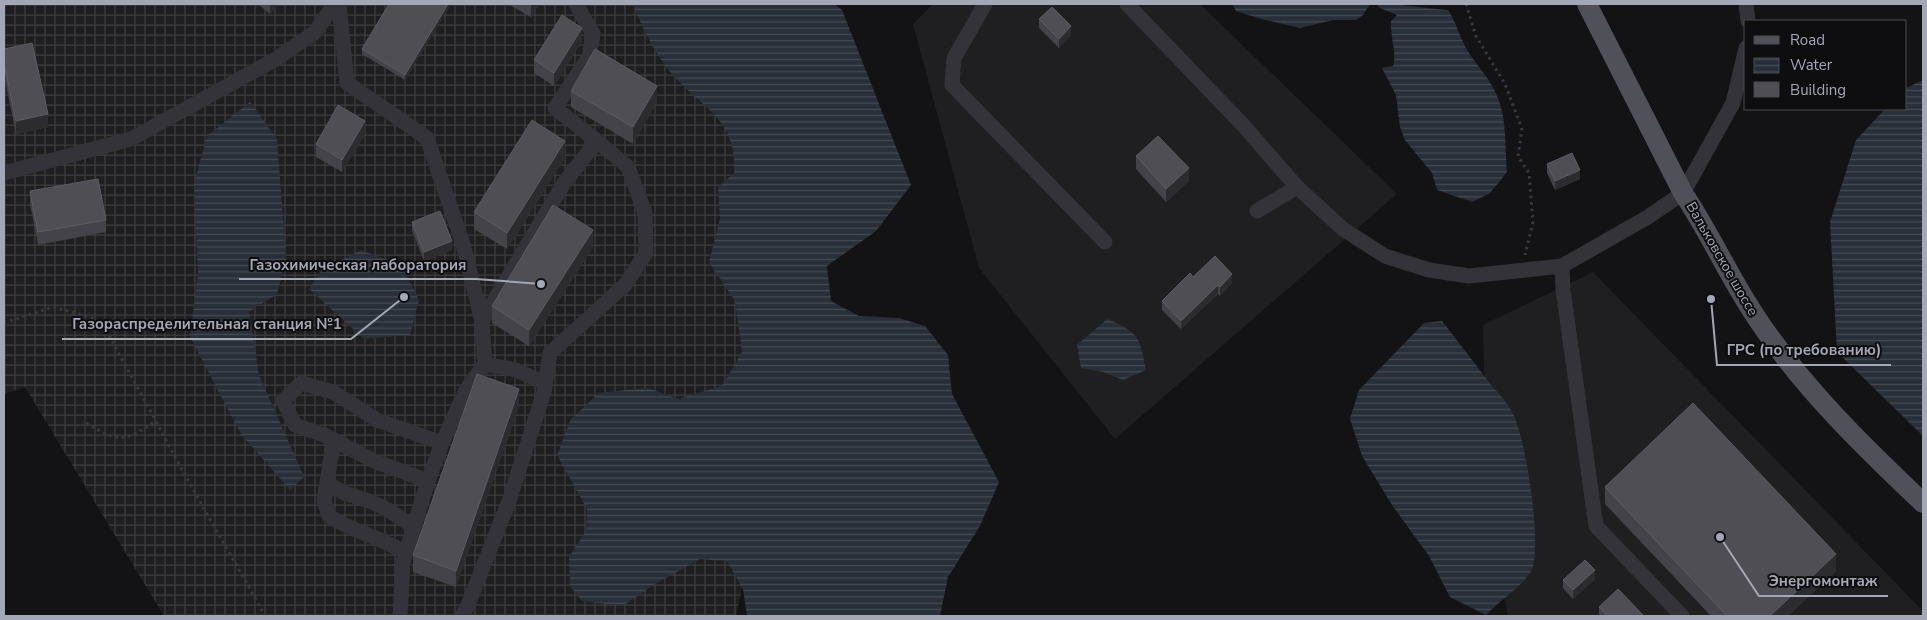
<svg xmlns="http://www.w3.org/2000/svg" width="1927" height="620" viewBox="0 0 1927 620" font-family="'Nunito Sans',sans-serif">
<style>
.built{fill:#1f1e21}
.industrial{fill:url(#industrial-grid)}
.water{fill:url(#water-rules)}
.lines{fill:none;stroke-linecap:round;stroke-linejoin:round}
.path{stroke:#393a40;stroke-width:3;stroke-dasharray:2.5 4;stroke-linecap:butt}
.minor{stroke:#333339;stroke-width:15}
.major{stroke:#4f5058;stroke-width:20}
.wall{fill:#444349}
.shaded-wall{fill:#2c2b2f}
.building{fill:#4f4e55;stroke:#5c5c64}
.labels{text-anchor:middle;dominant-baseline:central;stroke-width:4;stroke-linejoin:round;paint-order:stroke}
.street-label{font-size:14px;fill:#a4a7b5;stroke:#0e0d0f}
.leader{fill:none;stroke:#a4a7b5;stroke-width:2}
.callout-dot{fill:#a4a7b5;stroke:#0e0d0f;stroke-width:2}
.callout-label{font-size:15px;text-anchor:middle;font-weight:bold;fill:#a4a7b5;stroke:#0e0d0f;stroke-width:4;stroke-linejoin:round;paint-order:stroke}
</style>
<defs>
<pattern id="industrial-grid" width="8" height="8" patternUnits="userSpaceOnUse" patternTransform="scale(1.25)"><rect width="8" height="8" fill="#1f1e21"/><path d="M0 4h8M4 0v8" fill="none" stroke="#3d3c3f"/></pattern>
<pattern id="water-rules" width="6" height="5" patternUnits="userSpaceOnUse" patternTransform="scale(1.25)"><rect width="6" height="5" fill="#292f38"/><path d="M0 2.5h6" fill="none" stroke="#454a53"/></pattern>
</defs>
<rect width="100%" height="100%" fill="#131214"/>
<path class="built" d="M 933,4 L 1200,4 L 1397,194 L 1115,439 L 979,268 L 913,24 Z
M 1593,272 L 1923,611 L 1923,616 L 1508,616 L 1487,500 L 1483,325 Z"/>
<path class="industrial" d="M 4,4 L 760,4 L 824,208 L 736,616 L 164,616 L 25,387 L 4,394 Z"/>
<path class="water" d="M 633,4 L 834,4 L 842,10 L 911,185 L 876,231 L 827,266 L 831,301 L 859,316 L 899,318 L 925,326 L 948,355 L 952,394 L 999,482 L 980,526 L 948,577 L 940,616 L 747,616 L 743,589 L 727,561 L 700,559 L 655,584 L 623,606 L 582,601 L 570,586 L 569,557 L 586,531 L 587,509 L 557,455 L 571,419 L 599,393 L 648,388 L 678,399 L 722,386 L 742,352 L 735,301 L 709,262 L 720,219 L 718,187 L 735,172 C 734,116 706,112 674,76 C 656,56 642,28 633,4 Z
M 1232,4 L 1370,4 L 1363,15 L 1356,20 L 1333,20 L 1300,28 L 1261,19 L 1236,11 Z
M 1376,4 C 1401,4 1424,8 1448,10 C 1456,22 1459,35 1466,48 C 1475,64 1490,78 1497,96 C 1507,118 1505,148 1507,172 L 1490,193 L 1472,202 L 1437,190 L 1432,173 L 1405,140 L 1400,127 L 1396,95 L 1382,68 L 1393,66 C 1397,54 1390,35 1391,21 L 1397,15 L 1380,8 Z
M 1923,80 L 1923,436 L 1837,352 L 1830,222 L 1856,140 L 1885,109 L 1906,109 L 1906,88 Z
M 250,102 L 277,139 L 286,258 L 277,294 L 249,312 L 259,375 L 304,477 L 290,490 L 241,434 L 190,337 L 198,274 L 194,184 L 207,136 Z
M 361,250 L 401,265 L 419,300 L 410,335 L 364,339 L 309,289 L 321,271 Z
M 1107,319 C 1139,332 1140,338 1146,370 L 1123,380 L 1103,372 L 1081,368 L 1077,345 Z
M 1442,321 C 1458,342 1475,363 1491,385 C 1498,393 1507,402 1512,412 C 1526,436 1542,545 1532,569 C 1525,585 1499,601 1486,615 L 1450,597 L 1429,556 L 1392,505 L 1362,456 L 1350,419 L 1359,390 L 1424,323 Z"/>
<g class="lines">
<path class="path" d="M 1466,4 L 1476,36 L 1505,84 L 1522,129 L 1518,156 L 1529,173 L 1533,222 L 1525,255
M 4,323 L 53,307 L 91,317 L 107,332 L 156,421
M 86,423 C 120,443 123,442 156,421 C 190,487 229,551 265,616"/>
<path class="minor" d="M 339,4 L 347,83 L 427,138 L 463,244 L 482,321 L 485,364
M 576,4 L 593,34 L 589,57 L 555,108 L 597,141
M 985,4 L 954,58 L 952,85 L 1105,242
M 1127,4 L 1243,125 L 1297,187 L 1343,229 L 1385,256 L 1429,270 L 1469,276 L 1562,266 L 1648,217 L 1683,193 L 1733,103 L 1746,48
M 1746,4 L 1748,21
M 4,173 L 131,139 L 276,59 L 314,33 L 335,4
M 1257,211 L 1297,187
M 1562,266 L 1563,290 L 1596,526 L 1682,616
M 301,383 L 333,392 L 377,420 L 442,443 L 428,481 L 374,461 L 324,435 L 295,425 L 283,401 Z
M 334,440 L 327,482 C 343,495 352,495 369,501 C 386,507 399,517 414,527
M 442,443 L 466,390 L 485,364 L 516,370 L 545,383
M 327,482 L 324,501 L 329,516 C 354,532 382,538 406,553
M 400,616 L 403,562 L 428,481
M 462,616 L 468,605 L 509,501 L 544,392 L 550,353 L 625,285 L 646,253 L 645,213 L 628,167 L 597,141 L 564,183 L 482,321"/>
<path class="major" d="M 1587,4 L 1683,193 C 1710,233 1729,277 1756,317 C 1802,387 1863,446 1923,503"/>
</g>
<path class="wall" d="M 258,4 L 279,4 L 270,14 Z
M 389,4 L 451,4 L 405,80 L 362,54 L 362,49 Z
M 508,4 L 539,4 L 531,17 Z
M 1039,19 L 1071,35 L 1059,48 L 1039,28 Z
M 582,41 L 554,86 L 534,73 L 534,60 Z
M 4,49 L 48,127 L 16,134 L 4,76 Z
M 571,91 L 657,102 L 633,144 L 571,107 Z
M 365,134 L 342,172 L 316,157 L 316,144 Z
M 1136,156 L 1189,181 L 1166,202 L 1136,169 Z
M 565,158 L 507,249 L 474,229 L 474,212 Z
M 1547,164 L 1580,179 L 1555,190 L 1547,173 Z
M 30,191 L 106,220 L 106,232 L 38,245 L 30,204 Z
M 412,222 L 452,250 L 424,261 L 412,230 Z
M 593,247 L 529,346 L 492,323 L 492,306 Z
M 1193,277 L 1232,283 L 1220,296 L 1218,294 L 1181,329 L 1162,310 L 1162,301 Z
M 519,406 L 456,587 L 413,572 L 413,555 Z
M 1605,487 L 1836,571 L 1788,616 L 1711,616 L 1605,504 Z
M 1595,579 L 1573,599 L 1563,588 L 1563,580 Z
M 1599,607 L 1644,616 L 1599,616 Z"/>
<path class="shaded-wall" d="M 271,4 L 279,4 L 270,14 L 270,5 Z
M 448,4 L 451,4 L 405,80 L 405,75 Z
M 531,4 L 539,4 L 531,17 Z
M 1071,26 L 1071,35 L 1059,48 L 1059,39 Z
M 582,28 L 582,41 L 554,86 L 554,73 Z
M 657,86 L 657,102 L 633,144 L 633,127 Z
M 48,114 L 48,127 L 16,134 L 16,121 Z
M 365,121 L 365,134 L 342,172 L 342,160 Z
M 565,141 L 565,158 L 507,249 L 507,233 Z
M 1189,168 L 1189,181 L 1166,202 L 1166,189 Z
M 1580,170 L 1580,179 L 1555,190 L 1555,181 Z
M 593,230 L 593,247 L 529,346 L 529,330 Z
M 452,241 L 452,250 L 424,261 L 424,252 Z
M 1232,274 L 1232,283 L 1220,296 L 1220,287 Z
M 1218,285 L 1218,294 L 1181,329 L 1181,321 Z
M 519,389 L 519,406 L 456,587 L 456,571 Z
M 1836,554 L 1836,571 L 1788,616 L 1770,616 Z
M 1595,570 L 1595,579 L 1573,599 L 1573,590 Z"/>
<path class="building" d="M 389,4 L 448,4 L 405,75 L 362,49 Z
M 1052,7 L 1071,26 L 1059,39 L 1039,19 Z
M 562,15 L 582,28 L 554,73 L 534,60 Z
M 32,43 L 48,114 L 16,121 L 4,63 L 4,49 Z
M 595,49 L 657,86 L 633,127 L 571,91 Z
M 338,105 L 365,121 L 342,160 L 316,144 Z
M 532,120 L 565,141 L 507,233 L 474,212 Z
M 1158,136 L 1189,168 L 1166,189 L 1136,156 Z
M 1572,153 L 1580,170 L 1555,181 L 1547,164 Z
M 98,179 L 106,220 L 38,232 L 30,191 Z
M 553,205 L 593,230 L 529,330 L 492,306 Z
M 440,211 L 452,241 L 424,252 L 412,222 Z
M 1215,256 L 1232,274 L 1220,287 L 1218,285 L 1181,321 L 1162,301 L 1190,273 L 1193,277 Z
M 477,374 L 519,389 L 456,571 L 413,555 Z
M 1693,403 L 1836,554 L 1770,616 L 1727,616 L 1605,487 Z
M 1585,560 L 1595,570 L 1573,590 L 1563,580 Z
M 1618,589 L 1644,616 L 1608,616 L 1599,607 Z"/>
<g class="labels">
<g class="street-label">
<text transform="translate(1722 259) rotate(60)">Вальковское шоссе</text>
</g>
</g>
<path class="leader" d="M541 284L476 279H239M404 297L351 339H62M1711 299L1717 365H1891M1720 537L1759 596H1888"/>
<g class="callout-dot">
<circle cx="541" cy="284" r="5"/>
<circle cx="404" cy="297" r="5"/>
<circle cx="1711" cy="299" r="5"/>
<circle cx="1720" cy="537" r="5"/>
</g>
<g class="callout-label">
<text x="358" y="270">Газохимическая лаборатория</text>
<text x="207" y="329">Газораспределительная станция №1</text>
<text x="1804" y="355">ГРС (по требованию)</text>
<text x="1823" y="586">Энергомонтаж</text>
</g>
<rect width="1927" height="620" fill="none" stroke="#a4a7b5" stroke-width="10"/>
<rect x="1744" y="20" width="162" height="90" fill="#0e0d0f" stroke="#4a4b51"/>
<rect x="1754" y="36" width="25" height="8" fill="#4f5058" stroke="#4a4b51"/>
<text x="1790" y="45" font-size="15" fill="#a4a7b5">Road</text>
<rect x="1754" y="58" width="25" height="15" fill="url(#water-rules)" stroke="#4a4b51"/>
<text x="1790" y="70" font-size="15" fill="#a4a7b5">Water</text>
<rect x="1754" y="82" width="25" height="15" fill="#4f4e55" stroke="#4a4b51"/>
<text x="1790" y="95" font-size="15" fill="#a4a7b5">Building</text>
</svg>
